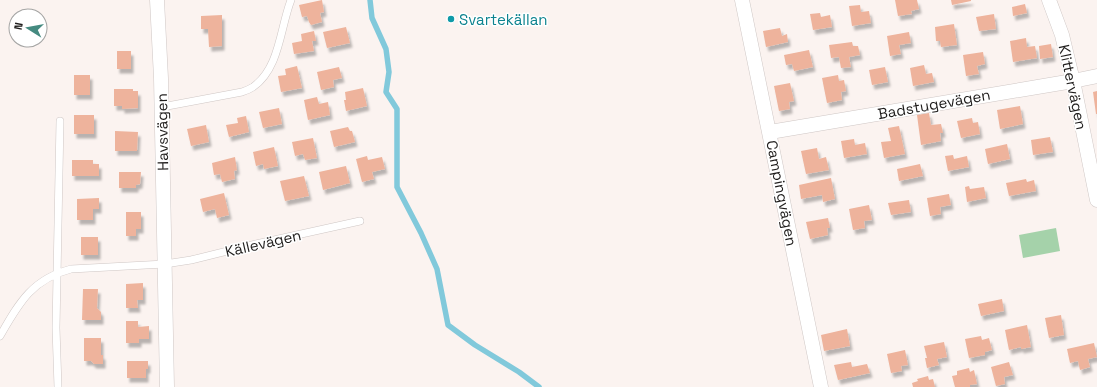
<svg xmlns="http://www.w3.org/2000/svg" width="1097" height="387" viewBox="0 0 1097 387" font-family="'Space Grotesk',sans-serif">
<style>
.green{fill:#a5d2aa}
.lines{fill:none;stroke-linecap:round;stroke-linejoin:round}
.stream{stroke:#81c9db;stroke-width:5.5}
.building{fill:#eeb39c;filter:url(#shadow)}
.lane-casing{stroke:#cfc7c5;stroke-width:8}
.street-casing{stroke:#cfc7c5;stroke-width:15}
.lane{stroke:#fff;stroke-width:7}
.street{stroke:#fff;stroke-width:14}
.culture-dot{fill:#0f9aa8;stroke:#fff;stroke-width:1.5}
.labels{text-anchor:middle;dominant-baseline:central;stroke-width:3;stroke-linejoin:round;paint-order:stroke}
.culture-label{font-size:15px;fill:#0d838f;stroke:#fff;text-anchor:start}
.street-label{font-size:15px;fill:#1f1d1c;stroke:#fff}
</style>
<defs>
<filter id="shadow"><feDropShadow dx="2.5" dy="4.5" stdDeviation="1" flood-color="#0004"/></filter>
</defs>
<rect width="100%" height="100%" fill="#fbf3f0"/>
<path class="green" d="M 1056,228 L 1060,251 L 1023,258 L 1019,235 Z"/>
<g class="lines">
<path class="stream" d="M 370,0 L 372,18 L 386,49 L 389,72 L 386,92 L 397,109 L 397,187 L 421,233 L 437,269 L 448,325 L 475,345 L 519,372 L 539,387"/>
</g>
<path class="building" d="M 322,0 L 324,12 L 320,13 L 322,22 L 311,25 L 309,22 L 307,16 L 302,17 L 299,5 Z
M 895,0 L 917,0 L 919,9 L 911,11 L 912,14 L 898,16 Z
M 951,0 L 971,0 L 971,1 L 952,5 Z
M 1025,4 L 1027,13 L 1013,16 L 1012,7 Z
M 860,5 L 861,12 L 869,11 L 871,23 L 852,26 L 849,6 Z
M 820,13 L 821,17 L 830,15 L 832,27 L 813,30 L 810,14 Z
M 994,14 L 996,29 L 979,31 L 976,17 Z
M 222,15 L 222,46 L 209,47 L 208,29 L 201,29 L 201,16 Z
M 954,24 L 957,45 L 941,47 L 940,41 L 936,41 L 935,27 Z
M 346,27 L 350,43 L 327,48 L 323,32 Z
M 780,28 L 782,36 L 787,34 L 788,42 L 766,47 L 763,31 Z
M 314,31 L 316,41 L 312,41 L 314,51 L 294,54 L 292,43 L 302,41 L 301,34 Z
M 909,32 L 911,43 L 899,45 L 901,54 L 890,56 L 887,36 Z
M 1026,38 L 1027,47 L 1035,46 L 1037,58 L 1013,62 L 1010,41 Z
M 852,42 L 853,46 L 858,46 L 860,55 L 849,57 L 851,67 L 841,68 L 839,57 L 831,58 L 829,45 Z
M 1051,44 L 1053,57 L 1040,59 L 1039,46 Z
M 809,50 L 813,67 L 794,71 L 792,64 L 786,65 L 784,55 Z
M 117,51 L 131,51 L 131,69 L 117,69 Z
M 983,52 L 985,64 L 977,66 L 979,74 L 966,76 L 963,55 Z
M 924,65 L 926,74 L 932,73 L 934,82 L 913,86 L 910,68 Z
M 297,66 L 302,88 L 281,92 L 278,76 L 286,75 L 285,69 Z
M 339,67 L 342,78 L 333,80 L 334,87 L 321,90 L 317,72 Z
M 885,67 L 888,82 L 872,85 L 869,70 Z
M 74,75 L 90,75 L 90,95 L 74,95 Z
M 838,75 L 839,81 L 844,80 L 846,91 L 841,92 L 842,100 L 827,103 L 822,78 Z
M 790,83 L 794,101 L 789,102 L 790,109 L 779,111 L 774,86 Z
M 363,88 L 367,106 L 346,111 L 344,100 L 346,100 L 345,92 Z
M 114,89 L 133,89 L 133,91 L 138,91 L 138,108 L 122,109 L 122,106 L 114,106 Z
M 1097,91 L 1097,114 L 1096,114 L 1093,92 Z
M 317,97 L 319,104 L 328,102 L 330,115 L 308,120 L 304,100 Z
M 1020,106 L 1023,124 L 1000,129 L 997,110 Z
M 279,108 L 282,124 L 263,128 L 259,112 Z
M 929,113 L 931,125 L 941,124 L 943,133 L 940,133 L 941,141 L 921,145 L 917,115 Z
M 74,115 L 94,115 L 94,134 L 74,134 Z
M 246,116 L 249,132 L 229,137 L 226,125 L 238,123 L 237,118 Z
M 972,118 L 973,123 L 978,122 L 980,134 L 961,138 L 957,121 Z
M 206,125 L 209,142 L 191,146 L 187,129 Z
M 899,126 L 905,154 L 884,158 L 881,142 L 891,141 L 888,128 Z
M 348,127 L 350,131 L 352,131 L 355,142 L 334,147 L 330,131 Z
M 115,131 L 138,132 L 137,151 L 115,151 Z
M 1050,137 L 1053,152 L 1033,155 L 1031,140 Z
M 313,138 L 317,158 L 305,160 L 303,154 L 295,156 L 292,142 Z
M 854,139 L 855,145 L 865,143 L 867,154 L 844,158 L 841,141 Z
M 1007,144 L 1010,159 L 988,164 L 985,149 Z
M 274,147 L 278,166 L 264,169 L 263,164 L 256,166 L 253,152 Z
M 817,148 L 819,159 L 826,157 L 829,170 L 806,174 L 801,151 Z
M 953,155 L 954,159 L 967,156 L 969,167 L 948,171 L 945,156 Z
M 367,156 L 368,160 L 382,157 L 385,169 L 372,172 L 374,179 L 362,182 L 356,159 Z
M 235,157 L 237,170 L 234,171 L 235,179 L 222,182 L 220,174 L 214,175 L 212,163 Z
M 72,160 L 93,160 L 93,164 L 99,164 L 99,176 L 72,176 Z
M 920,164 L 923,176 L 899,181 L 897,169 Z
M 346,166 L 350,183 L 323,190 L 319,172 Z
M 119,172 L 141,172 L 140,184 L 136,185 L 136,188 L 119,188 Z
M 304,176 L 309,196 L 285,201 L 280,181 Z
M 831,178 L 835,199 L 823,202 L 822,195 L 801,199 L 799,185 Z
M 1026,179 L 1027,182 L 1034,180 L 1036,191 L 1009,196 L 1006,183 Z
M 969,186 L 970,189 L 984,187 L 986,198 L 967,202 L 965,187 Z
M 224,193 L 229,215 L 217,218 L 215,209 L 203,212 L 200,199 Z
M 949,194 L 951,205 L 940,207 L 941,214 L 930,216 L 927,198 Z
M 99,198 L 99,209 L 93,209 L 93,220 L 77,220 L 77,199 Z
M 909,200 L 911,212 L 891,215 L 888,203 Z
M 869,205 L 872,220 L 864,221 L 865,228 L 853,230 L 849,209 Z
M 126,212 L 141,212 L 141,229 L 136,229 L 136,236 L 126,236 Z
M 828,218 L 830,228 L 827,228 L 828,235 L 810,239 L 806,222 Z
M 81,237 L 98,237 L 98,255 L 81,255 Z
M 143,283 L 143,300 L 137,300 L 138,308 L 126,308 L 126,284 Z
M 83,289 L 98,289 L 97,308 L 101,312 L 101,320 L 82,320 Z
M 1002,299 L 1004,311 L 981,316 L 978,304 Z
M 1061,315 L 1064,335 L 1049,338 L 1045,318 Z
M 126,321 L 138,321 L 138,327 L 149,326 L 149,339 L 139,339 L 139,343 L 126,343 Z
M 1027,325 L 1031,347 L 1021,349 L 1021,347 L 1009,350 L 1005,330 Z
M 847,329 L 850,346 L 824,351 L 821,335 Z
M 981,336 L 982,340 L 989,338 L 992,350 L 985,352 L 985,355 L 969,358 L 965,339 Z
M 84,338 L 101,338 L 101,355 L 103,355 L 103,364 L 94,364 L 91,361 L 84,361 Z
M 944,342 L 947,357 L 937,359 L 939,365 L 927,368 L 925,358 L 927,358 L 924,346 Z
M 1094,343 L 1097,357 L 1088,359 L 1090,367 L 1080,370 L 1078,361 L 1070,363 L 1067,349 Z
M 905,350 L 908,365 L 901,366 L 902,371 L 891,373 L 887,354 Z
M 127,361 L 148,361 L 148,369 L 146,369 L 146,378 L 127,378 Z
M 851,362 L 852,367 L 867,364 L 870,373 L 838,380 L 834,365 Z
M 1009,362 L 1013,375 L 1004,377 L 1005,384 L 996,386 L 991,367 Z
M 969,368 L 970,372 L 974,370 L 977,384 L 970,385 L 970,387 L 955,387 L 952,376 L 957,375 L 957,371 Z
M 928,376 L 929,380 L 933,379 L 935,387 L 913,387 L 912,383 L 918,381 L 917,379 Z"/>
<g class="lines">
<defs>
<path id="lane" d="M 162,107 L 242,92 C 245,91 250,89 253,87 C 280,68 280,28 291,0
M 0,336 C 19,303 32,279 71,269 L 165,264 L 191,260 L 256,244 L 360,221
M 58,387 L 56,328 L 60,121"/>
<path id="street" d="M 157,0 L 161,78 L 167,387
M 742,0 L 821,387
M 1049,0 L 1062,35 L 1073,81 L 1097,200
M 770,132 L 1073,81 L 1097,76"/>
</defs>
<use href="#lane" class="lane-casing"/>
<use href="#street" class="street-casing"/>
<use href="#lane" class="lane"/>
<use href="#street" class="street"/>
</g>
<circle class="culture-dot" cx="451" cy="19" r="4"/>
<g class="labels">
<g class="culture-label">
<text x="459" y="19">Svartekällan</text>
</g>
<g class="street-label">
<text transform="translate(1073 87) rotate(78)">Klittervägen</text>
<text transform="translate(934 104) rotate(-10)">Badstugevägen</text>
<text transform="translate(162 132) rotate(-91)">Havsvägen</text>
<text transform="translate(782 193) rotate(79)">Campingvägen</text>
<text transform="translate(263 243) rotate(-13)">Källevägen</text>
</g>
</g>
<g transform="translate(28 28) rotate(281)"><circle r="19" fill="#ffffff" stroke="#a5a5a4"/>
<path d="M0-3L7 15L0 10L-7 15Z" fill="#458a80"/>
<text y="-6" font-size="11" font-weight="bold" text-anchor="middle" fill="#1f1d1c">N</text>
</g>
</svg>
